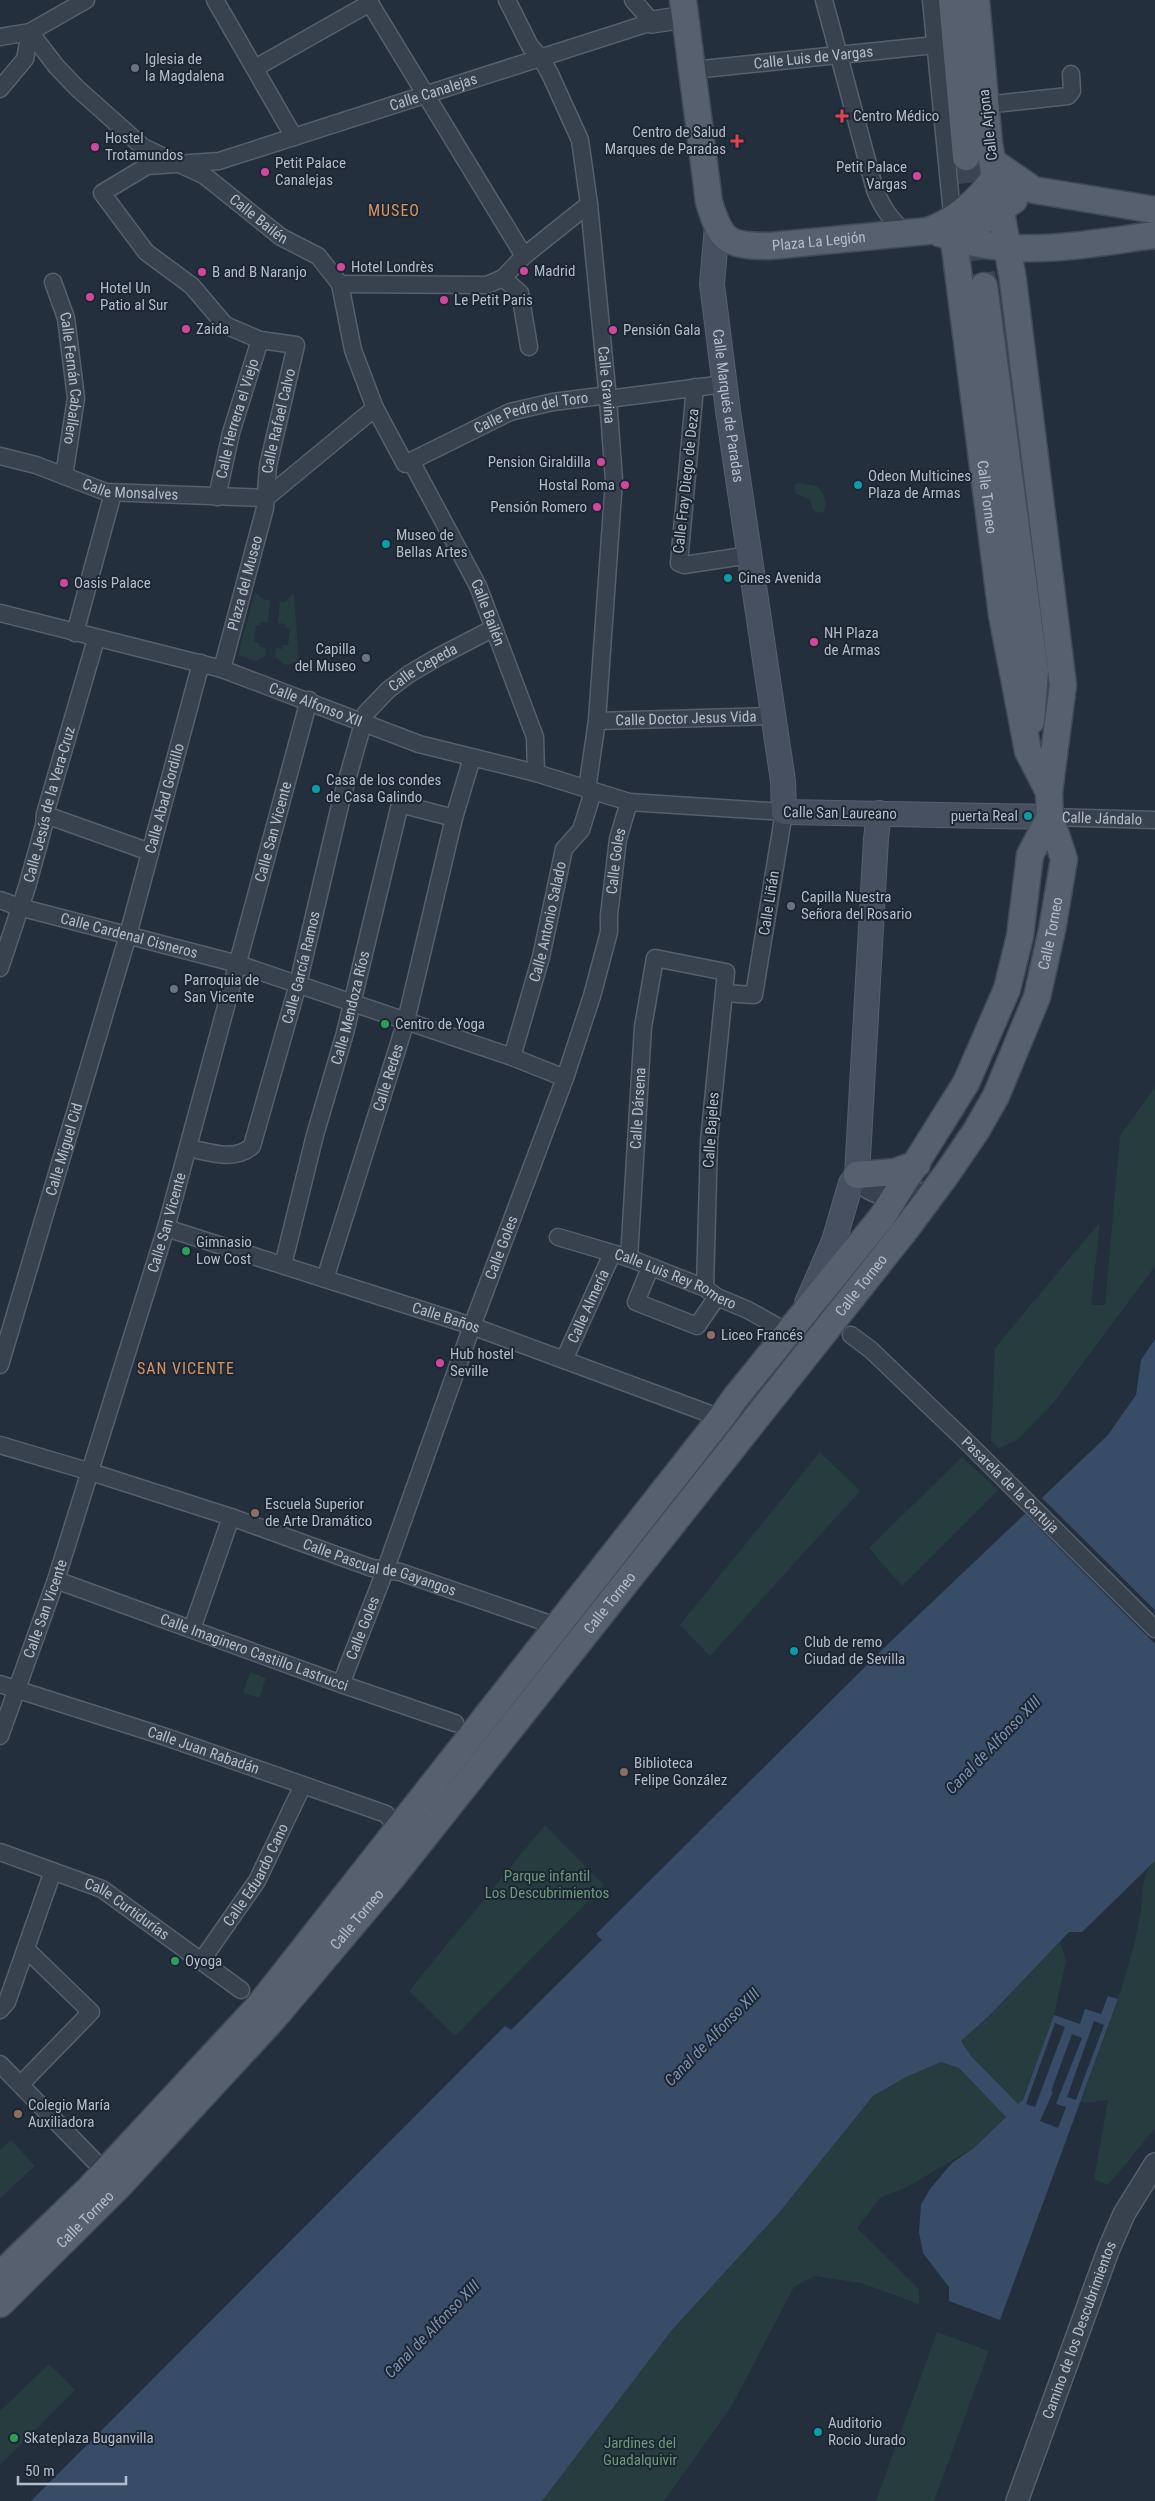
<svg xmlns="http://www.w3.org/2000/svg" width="1155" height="2501" viewBox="0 0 1155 2501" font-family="'Roboto Condensed',sans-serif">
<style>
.green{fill:#263c3f}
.water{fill:#394c67;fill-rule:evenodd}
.pier{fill:#242f3e}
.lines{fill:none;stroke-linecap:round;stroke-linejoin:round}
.primary-tunnel{stroke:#3a4453;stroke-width:26;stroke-dasharray:26 13;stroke-linecap:butt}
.minor-casing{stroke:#565f6c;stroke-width:19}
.tertiary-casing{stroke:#565f6c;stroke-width:24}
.secondary-casing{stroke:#565f6c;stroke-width:26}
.primary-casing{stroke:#414a57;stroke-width:29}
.minor{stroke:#38414e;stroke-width:16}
.tertiary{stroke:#38414e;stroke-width:21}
.secondary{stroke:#465061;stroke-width:24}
.primary{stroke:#56606e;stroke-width:26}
.worship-dot{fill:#6b7280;stroke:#1d2633;stroke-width:2}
.health-dot{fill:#e0444e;stroke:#1d2633;stroke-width:2}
.hotel-dot{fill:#d1479c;stroke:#1d2633;stroke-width:2}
.culture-dot{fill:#0f9aa8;stroke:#1d2633;stroke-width:2}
.leisure-dot{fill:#2e9e5b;stroke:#1d2633;stroke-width:2}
.education-dot{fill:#8d6e63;stroke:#1d2633;stroke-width:2}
.labels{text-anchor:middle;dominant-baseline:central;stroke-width:4;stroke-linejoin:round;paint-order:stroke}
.street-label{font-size:15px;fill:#b4bcc9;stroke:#1d2633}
.poi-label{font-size:15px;fill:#b4bcc9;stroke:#1d2633;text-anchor:start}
.park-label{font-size:15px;fill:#6b9a76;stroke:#1d2633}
.neighbourhood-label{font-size:16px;letter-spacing:1px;fill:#d59563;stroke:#1d2633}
.water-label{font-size:16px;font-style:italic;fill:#7c92b1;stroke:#1d2633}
</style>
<rect width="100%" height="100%" fill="#242f3e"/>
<path class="green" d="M 797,483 L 817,486 C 823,493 829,501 824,511 L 819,513 L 813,510 L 810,500 L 795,493 L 794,486 Z
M 255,592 L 264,600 L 270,600 L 268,622 L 261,622 L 260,626 L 256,625 L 254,642 L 259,643 L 259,647 L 266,648 L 265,656 L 255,661 L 238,655 Z
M 292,595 L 294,595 L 299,662 L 285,665 L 275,657 L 276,648 L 282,649 L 283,645 L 288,645 L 290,629 L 285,628 L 285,624 L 278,623 L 280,601 L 285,602 Z
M 1155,1087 L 1155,1266 L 1054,1402 L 1017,1440 L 999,1448 L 991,1441 L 995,1348 L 1100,1222 L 1091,1305 L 1105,1305 L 1120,1136 Z
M 820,1452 L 860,1491 L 710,1656 L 680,1625 Z
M 962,1457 L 998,1490 L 902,1586 L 869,1548 Z
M 250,1672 L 266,1678 L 259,1698 L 243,1693 Z
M 545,1825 L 604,1885 L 455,2036 L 409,1991 Z
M 1155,1861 L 1155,2128 L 1108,2185 L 1094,2179 L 1108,2100 L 1080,2103 C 1103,2040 1130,1977 1141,1910 C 1144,1889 1140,1877 1155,1861 Z
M 1060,1942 L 1066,1961 L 1054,2015 L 1023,2100 L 1018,2105 L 971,2056 L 961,2041 L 990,2015 Z
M 941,2062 L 959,2068 L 1006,2117 L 974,2148 L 907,2187 L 880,2198 L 857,2228 L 919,2289 L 919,2304 L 861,2283 L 814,2276 L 794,2287 L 731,2407 L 664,2501 L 542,2501 L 672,2330 L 778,2214 L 873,2096 L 904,2078 Z
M 11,2140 L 35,2166 L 0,2198 L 0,2150 Z
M 937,2332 L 989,2351 L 934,2501 L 876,2501 Z
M 49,2364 L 75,2390 L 0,2465 L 0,2411 Z"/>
<path class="water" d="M 1155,1339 L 1155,1861 L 1082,1932 L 1069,1932 L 990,2015 L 961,2041 L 971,2056 L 1018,2104 L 1023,2100 L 1054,2015 L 1080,2024 L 1085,2009 L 1101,2014 L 1108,1996 L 1118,1999 L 1000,2320 L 949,2301 L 949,2287 L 923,2253 L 919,2232 L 921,2205 L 930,2189 L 952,2163 L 974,2148 L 1006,2117 L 959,2068 L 941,2062 L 904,2078 L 873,2096 L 778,2214 L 672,2330 L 542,2501 L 31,2501 L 505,2026 L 511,2030 L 602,1940 L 596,1934 L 888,1644 L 1108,1435 L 1136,1395 L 1141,1360 ZM 1094,2021 L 1104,2025 L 1076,2100 L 1067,2097 ZM 1055,2023 L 1065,2027 L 1035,2107 L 1026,2104 ZM 1072,2034 L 1082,2038 L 1056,2104 L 1066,2107 L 1058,2128 L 1040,2121 L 1053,2092 L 1051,2091 Z"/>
<path class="pier" d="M 1040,1496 L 1155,1610 L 1155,1644 L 1023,1512 Z"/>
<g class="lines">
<path class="primary-tunnel" d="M 966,157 L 984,286"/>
<defs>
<g id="minor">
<path d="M 215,0 L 294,137"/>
<path d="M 368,0 L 524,256"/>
<path id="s1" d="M 507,0 L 530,46 L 541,58 L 550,74 L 580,140 L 589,204 L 608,399 L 614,480 L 597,721 L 587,789"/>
<path d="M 824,0 L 875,190 C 883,209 891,220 906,233"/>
<path d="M 931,0 L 953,224"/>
<path id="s2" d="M 30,32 L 56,66 L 77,88 L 143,147 L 205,176 L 281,237 L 318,256 L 340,284 L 353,350 L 375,408 L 405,464 L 510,412 L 553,402 L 600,396 L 608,399 L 724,384"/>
<path d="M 0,37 L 30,32 L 86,0"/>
<path d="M 255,68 L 370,3"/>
<path id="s3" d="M 693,70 L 935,45"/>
<path d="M 0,89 L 25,59 L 30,32"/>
<path d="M 985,105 L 1068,96 L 1072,91 L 1071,74"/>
<path d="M 503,278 L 520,293 L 529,347"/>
<path id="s4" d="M 53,282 L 66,318 L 76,398 L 64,476"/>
<path d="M 340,284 L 487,285 L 503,278 L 524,256 L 589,204"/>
<path d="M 695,387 L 679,563 L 684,565 L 750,555"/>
<path id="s5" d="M 0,456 L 36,465 L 106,492 L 266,498"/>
<path id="s6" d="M 411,461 L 478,586 L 535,737 L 536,773"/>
<path id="s7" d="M 217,497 L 231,433 L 260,340"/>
<path d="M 266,498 L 375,408"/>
<path id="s8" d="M 0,613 L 222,669 L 419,744 L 536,773 L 629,802 L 784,812 L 754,995 L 724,993"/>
<path d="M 75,633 L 113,493"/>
<path id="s9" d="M 222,669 L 265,508 L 268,466 L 296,345 L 260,340 L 225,325 L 192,286 L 146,252 L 102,193 L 147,166 L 219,161 L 652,22 L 633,0"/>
<path id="s10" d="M 597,721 L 774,716"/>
<path d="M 46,815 L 150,852"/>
<path id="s11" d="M 1050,817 L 1155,820"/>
<path id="s12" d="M 0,900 L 19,907 L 238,964 L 512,1057 L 565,1078"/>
<path id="s13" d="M 0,968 L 27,887 L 44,825 L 45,814 L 96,639"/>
<path id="s14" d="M 512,1057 L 541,957 L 564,849 L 581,830 L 593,792"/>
<path id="s15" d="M 188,1148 C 209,1152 235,1162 252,1146 L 298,984 L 341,801 L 366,713 L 388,690 L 409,674 L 438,657 L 494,628"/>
<path id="s16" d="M 166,1228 L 472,1326 L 721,1418"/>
<path id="s17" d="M 558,1237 L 629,1258 L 705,1288 L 717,1297 L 748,1310 L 789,1333"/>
<path id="s18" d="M 629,1258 L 643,1027 L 655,958 L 726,972 L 709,1141 L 705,1288"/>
<path id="s19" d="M 283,1265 L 315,1135 L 345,1033 L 400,804 L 454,818"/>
<path d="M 650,1268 L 636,1302 L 697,1326 L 717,1297"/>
<path id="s20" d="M 325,1279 L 406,1021 L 454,818 L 472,758"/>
<path id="s21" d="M 851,1335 L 871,1350 L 970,1445 L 1155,1629"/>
<path id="s22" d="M 564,1360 L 612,1254"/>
<path id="s23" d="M 0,1365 L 128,935 L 201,663"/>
<path id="s24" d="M 0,1445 L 91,1472 L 231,1517 L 372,1568 L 400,1572 L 559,1627"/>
<path id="s25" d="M 56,1580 L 341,1684 L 455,1723"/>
<path d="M 192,1629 L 231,1517"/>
<path id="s26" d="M 0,1684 L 163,1736 L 386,1814 L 398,1829"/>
<path id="s27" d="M 341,1684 L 385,1571 L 472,1326 L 565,1078 L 592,996 L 609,932 L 609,915 L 618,839 L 629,802"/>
<path id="s28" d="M 0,1736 L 56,1580 L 166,1228 L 309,700"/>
<path id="s29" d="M 0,1852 L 102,1889 L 241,1990"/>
<path id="s30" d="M 202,1960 L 257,1881 L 303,1785"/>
<path d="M 0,2010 L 7,2002 L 53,1871"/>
<path d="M 0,2064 L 110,2177"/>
<path d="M 21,2084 L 91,2012 L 26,1949"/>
</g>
<g id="tertiary">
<path d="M 652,22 L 686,17"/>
<path d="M 857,1175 C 870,1200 912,1200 935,1190"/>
<path id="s31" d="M 1017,2501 L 1108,2251 L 1124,2214 L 1155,2164"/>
</g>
<g id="secondary">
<path id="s32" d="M 717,226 L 712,284 L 728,411 L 783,781 L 784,812 L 1050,817"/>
<path d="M 807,1303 L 834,1241 L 851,1183 L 857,1175 L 876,839 L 879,813"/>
</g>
<g id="primary">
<path id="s33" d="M 683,0 L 709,202 C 721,242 728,246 770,246 L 928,231 C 953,222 980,200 994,178"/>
<path d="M 952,0 L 966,157"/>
<path d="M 993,162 L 1034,190 L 1155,210"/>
<path d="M 939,233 C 1013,260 1079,245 1155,235"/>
<path id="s34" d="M 954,240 L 1002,615 L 1028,751 L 1049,792"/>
<path d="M 954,240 L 1014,200"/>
<path d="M 984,286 L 1035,671 L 1031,721"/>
<path d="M 857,1175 L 895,1172 L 917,1164"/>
<path d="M 0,2275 L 88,2190 L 258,2007 L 721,1418 L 735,1398 L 882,1217 L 966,1083 L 1007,989 L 1020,936 L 1030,855 L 1050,817"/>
<path id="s35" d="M 0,2304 L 119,2186 L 273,2019 L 391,1879 L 906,1229 L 946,1175 L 976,1131 L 996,1096 L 1037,997 L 1052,930 L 1064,859 L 1050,817 L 1049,792 L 1063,685 L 1013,280 L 989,143 L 976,0"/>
</g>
</defs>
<use href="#minor" class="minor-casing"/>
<use href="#tertiary" class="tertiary-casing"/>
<use href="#secondary" class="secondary-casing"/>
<use href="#primary" class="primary-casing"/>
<use href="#minor" class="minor"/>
<use href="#tertiary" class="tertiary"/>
<use href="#secondary" class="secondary"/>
<use href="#primary" class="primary"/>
</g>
<g class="worship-dot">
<circle cx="135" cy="68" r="5"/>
<circle cx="366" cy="658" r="5"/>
<circle cx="791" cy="906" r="5"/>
<circle cx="174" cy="989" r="5"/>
</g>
<g class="health-dot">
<path d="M839.5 108.5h5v5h5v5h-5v5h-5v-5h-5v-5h5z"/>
<path d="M734.5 133.5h5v5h5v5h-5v5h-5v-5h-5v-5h5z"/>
</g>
<g class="hotel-dot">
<circle cx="95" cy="147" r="5"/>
<circle cx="265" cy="172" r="5"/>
<circle cx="917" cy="176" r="5"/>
<circle cx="341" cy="267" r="5"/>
<circle cx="524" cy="271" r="5"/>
<circle cx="202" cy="272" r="5"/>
<circle cx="90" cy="297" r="5"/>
<circle cx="444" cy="300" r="5"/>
<circle cx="186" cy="329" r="5"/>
<circle cx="613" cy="330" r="5"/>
<circle cx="601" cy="462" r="5"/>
<circle cx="625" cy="485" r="5"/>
<circle cx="597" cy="507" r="5"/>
<circle cx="64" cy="583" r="5"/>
<circle cx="814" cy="642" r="5"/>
<circle cx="440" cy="1363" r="5"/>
</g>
<g class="culture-dot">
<circle cx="858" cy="485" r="5"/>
<circle cx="386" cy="544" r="5"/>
<circle cx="728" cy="578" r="5"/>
<circle cx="316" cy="789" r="5"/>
<circle cx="1028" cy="816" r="5"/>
<circle cx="794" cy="1651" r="5"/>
<circle cx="818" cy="2432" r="5"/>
</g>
<g class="leisure-dot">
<circle cx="385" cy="1024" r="5"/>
<circle cx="186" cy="1251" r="5"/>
<circle cx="175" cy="1961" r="5"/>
<circle cx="14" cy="2438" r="5"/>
</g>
<g class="education-dot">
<circle cx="711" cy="1335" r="5"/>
<circle cx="255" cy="1513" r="5"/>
<circle cx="624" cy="1772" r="5"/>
<circle cx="18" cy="2114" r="5"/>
</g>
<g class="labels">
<g class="street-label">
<text stroke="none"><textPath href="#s3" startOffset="121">Calle Luis de Vargas</textPath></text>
<text stroke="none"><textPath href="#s9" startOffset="939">Calle Canalejas</textPath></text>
<text transform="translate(988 125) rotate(-97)">Calle Arjona</text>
<text stroke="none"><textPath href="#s2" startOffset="299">Calle Bailén</textPath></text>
<text stroke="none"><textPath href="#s33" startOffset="338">Plaza La Legión</textPath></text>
<text stroke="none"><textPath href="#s4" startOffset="99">Calle Fernán Caballero</textPath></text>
<text stroke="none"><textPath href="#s1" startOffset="405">Calle Gravina</textPath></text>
<text stroke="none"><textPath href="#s32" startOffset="181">Calle Marqués de Paradas</textPath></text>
<text stroke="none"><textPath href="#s2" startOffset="735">Calle Pedro del Toro</textPath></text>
<text stroke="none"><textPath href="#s7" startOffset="81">Calle Herrera el Viejo</textPath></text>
<text stroke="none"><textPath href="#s9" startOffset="255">Calle Rafael Calvo</textPath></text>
<text transform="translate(686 481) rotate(-84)">Calle Fray Diego de Deza</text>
<text stroke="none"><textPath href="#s5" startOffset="136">Calle Monsalves</textPath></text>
<text stroke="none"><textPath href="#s34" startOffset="259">Calle Torneo</textPath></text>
<text stroke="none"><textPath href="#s9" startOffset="89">Plaza del Museo</textPath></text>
<text stroke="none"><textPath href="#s6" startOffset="170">Calle Bailén</textPath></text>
<text stroke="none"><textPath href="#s15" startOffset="588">Calle Cepeda</textPath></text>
<text stroke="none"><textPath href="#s8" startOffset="329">Calle Alfonso XII</textPath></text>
<text stroke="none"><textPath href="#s10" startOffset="89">Calle Doctor Jesus Vida</textPath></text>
<text stroke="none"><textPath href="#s23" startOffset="590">Calle Abad Gordillo</textPath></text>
<text stroke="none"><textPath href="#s13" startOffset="171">Calle Jesús de la Vera-Cruz</textPath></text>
<text transform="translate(840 813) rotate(1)">Calle San Laureano</text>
<text stroke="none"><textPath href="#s11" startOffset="52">Calle Jándalo</textPath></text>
<text stroke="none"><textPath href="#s28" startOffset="945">Calle San Vicente</textPath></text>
<text stroke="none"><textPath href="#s27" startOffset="870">Calle Goles</textPath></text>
<text transform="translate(769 903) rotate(-81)">Calle Liñán</text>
<text stroke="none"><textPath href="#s14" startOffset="140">Calle Antonio Salado</textPath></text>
<text stroke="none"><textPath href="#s35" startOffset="1740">Calle Torneo</textPath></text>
<text stroke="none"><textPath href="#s12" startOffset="134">Calle Cardenal Cisneros</textPath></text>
<text stroke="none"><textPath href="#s15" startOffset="252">Calle García Ramos</textPath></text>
<text stroke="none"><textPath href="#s19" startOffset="266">Calle Mendoza Ríos</textPath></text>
<text stroke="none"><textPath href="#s20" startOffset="211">Calle Redes</textPath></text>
<text stroke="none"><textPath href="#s18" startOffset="150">Calle Dársena</textPath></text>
<text transform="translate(711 1130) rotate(-86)">Calle Bajeles</text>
<text stroke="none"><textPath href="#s23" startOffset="225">Calle Miguel Cid</textPath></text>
<text stroke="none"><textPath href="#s28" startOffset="540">Calle San Vicente</textPath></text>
<text stroke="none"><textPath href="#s27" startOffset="465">Calle Goles</textPath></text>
<text stroke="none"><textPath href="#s17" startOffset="125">Calle Luis Rey Romero</textPath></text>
<text stroke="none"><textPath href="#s35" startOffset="1335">Calle Torneo</textPath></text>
<text stroke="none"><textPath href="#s22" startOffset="59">Calle Almería</textPath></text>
<text stroke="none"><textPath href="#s16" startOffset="294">Calle Baños</textPath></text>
<text stroke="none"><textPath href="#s21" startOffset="219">Pasarela de la Cartuja</textPath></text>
<text stroke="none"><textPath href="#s24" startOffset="399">Calle Pascual de Gayangos</textPath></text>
<text stroke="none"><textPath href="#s35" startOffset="930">Calle Torneo</textPath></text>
<text stroke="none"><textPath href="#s28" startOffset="135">Calle San Vicente</textPath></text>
<text stroke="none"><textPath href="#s27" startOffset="60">Calle Goles</textPath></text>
<text stroke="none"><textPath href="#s25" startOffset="211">Calle Imaginero Castillo Lastrucci</textPath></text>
<text stroke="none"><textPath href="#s26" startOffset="214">Calle Juan Rabadán</textPath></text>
<text stroke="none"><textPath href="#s30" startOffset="101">Calle Eduardo Cano</textPath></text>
<text stroke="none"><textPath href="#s29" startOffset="140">Calle Curtidurías</textPath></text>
<text stroke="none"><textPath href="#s35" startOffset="525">Calle Torneo</textPath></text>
<text stroke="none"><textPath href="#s35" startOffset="120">Calle Torneo</textPath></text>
<text stroke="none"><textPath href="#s31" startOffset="182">Camino de los Descubrimientos</textPath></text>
</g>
<g class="poi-label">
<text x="145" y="59">Iglesia de<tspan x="145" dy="17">la Magdalena</tspan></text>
<text x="853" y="116">Centro Médico</text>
<text x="726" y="132" text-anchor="end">Centro de Salud<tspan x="726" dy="17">Marques de Paradas</tspan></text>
<text x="105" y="138">Hostel<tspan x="105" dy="17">Trotamundos</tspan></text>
<text x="275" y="163">Petit Palace<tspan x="275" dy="17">Canalejas</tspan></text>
<text x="907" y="167" text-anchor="end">Petit Palace<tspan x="907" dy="17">Vargas</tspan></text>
<text x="351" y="267">Hotel Londrès</text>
<text x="534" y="271">Madrid</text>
<text x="212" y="272">B and B Naranjo</text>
<text x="100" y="288">Hotel Un<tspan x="100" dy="17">Patio al Sur</tspan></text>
<text x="454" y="300">Le Petit Paris</text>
<text x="196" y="329">Zaida</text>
<text x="623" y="330">Pensión Gala</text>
<text x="591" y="462" text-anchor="end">Pension Giraldilla</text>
<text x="868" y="476">Odeon Multicines<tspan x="868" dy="17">Plaza de Armas</tspan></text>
<text x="615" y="485" text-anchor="end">Hostal Roma</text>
<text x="587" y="507" text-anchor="end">Pensión Romero</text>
<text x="396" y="535">Museo de<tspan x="396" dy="17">Bellas Artes</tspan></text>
<text x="738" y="578">Cines Avenida</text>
<text x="74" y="583">Oasis Palace</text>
<text x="824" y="633">NH Plaza<tspan x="824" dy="17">de Armas</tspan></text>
<text x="356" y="649" text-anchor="end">Capilla<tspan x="356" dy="17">del Museo</tspan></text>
<text x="326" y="780">Casa de los condes<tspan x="326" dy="17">de Casa Galindo</tspan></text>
<text x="1018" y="816" text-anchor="end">puerta Real</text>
<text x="801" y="897">Capilla Nuestra<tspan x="801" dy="17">Señora del Rosario</tspan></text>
<text x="184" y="980">Parroquia de<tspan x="184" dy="17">San Vicente</tspan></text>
<text x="395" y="1024">Centro de Yoga</text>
<text x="196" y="1242">Gimnasio<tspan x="196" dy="17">Low Cost</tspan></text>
<text x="721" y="1335">Liceo Francés</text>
<text x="450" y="1354">Hub hostel<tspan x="450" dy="17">Seville</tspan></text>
<text x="265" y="1504">Escuela Superior<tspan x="265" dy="17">de Arte Dramático</tspan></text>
<text x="804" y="1642">Club de remo<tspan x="804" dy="17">Ciudad de Sevilla</tspan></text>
<text x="634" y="1763">Biblioteca<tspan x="634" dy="17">Felipe González</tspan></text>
<text x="185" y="1961">Oyoga</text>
<text x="28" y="2105">Colegio María<tspan x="28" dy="17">Auxiliadora</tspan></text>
<text x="828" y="2423">Auditorio<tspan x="828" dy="17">Rocio Jurado</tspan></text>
<text x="24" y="2438">Skateplaza Buganvilla</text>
</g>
<g class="park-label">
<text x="547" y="1876">Parque infantil<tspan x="547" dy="17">Los Descubrimientos</tspan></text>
<text x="640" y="2443">Jardines del<tspan x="640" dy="17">Guadalquivir</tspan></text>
</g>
<g class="neighbourhood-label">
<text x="394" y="210">MUSEO</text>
<text x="186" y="1368">SAN VICENTE</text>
</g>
<g class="water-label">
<text transform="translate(993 1745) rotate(-46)">Canal de Alfonso XIII</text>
<text transform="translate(712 2037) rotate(-46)">Canal de Alfonso XIII</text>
<text transform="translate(432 2329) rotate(-46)">Canal de Alfonso XIII</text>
</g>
</g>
<path d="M18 2476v8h108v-8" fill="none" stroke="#b4bcc9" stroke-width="2.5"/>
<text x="25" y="2476" font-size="15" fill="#b4bcc9" stroke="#1d2633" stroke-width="4" paint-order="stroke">50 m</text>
</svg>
